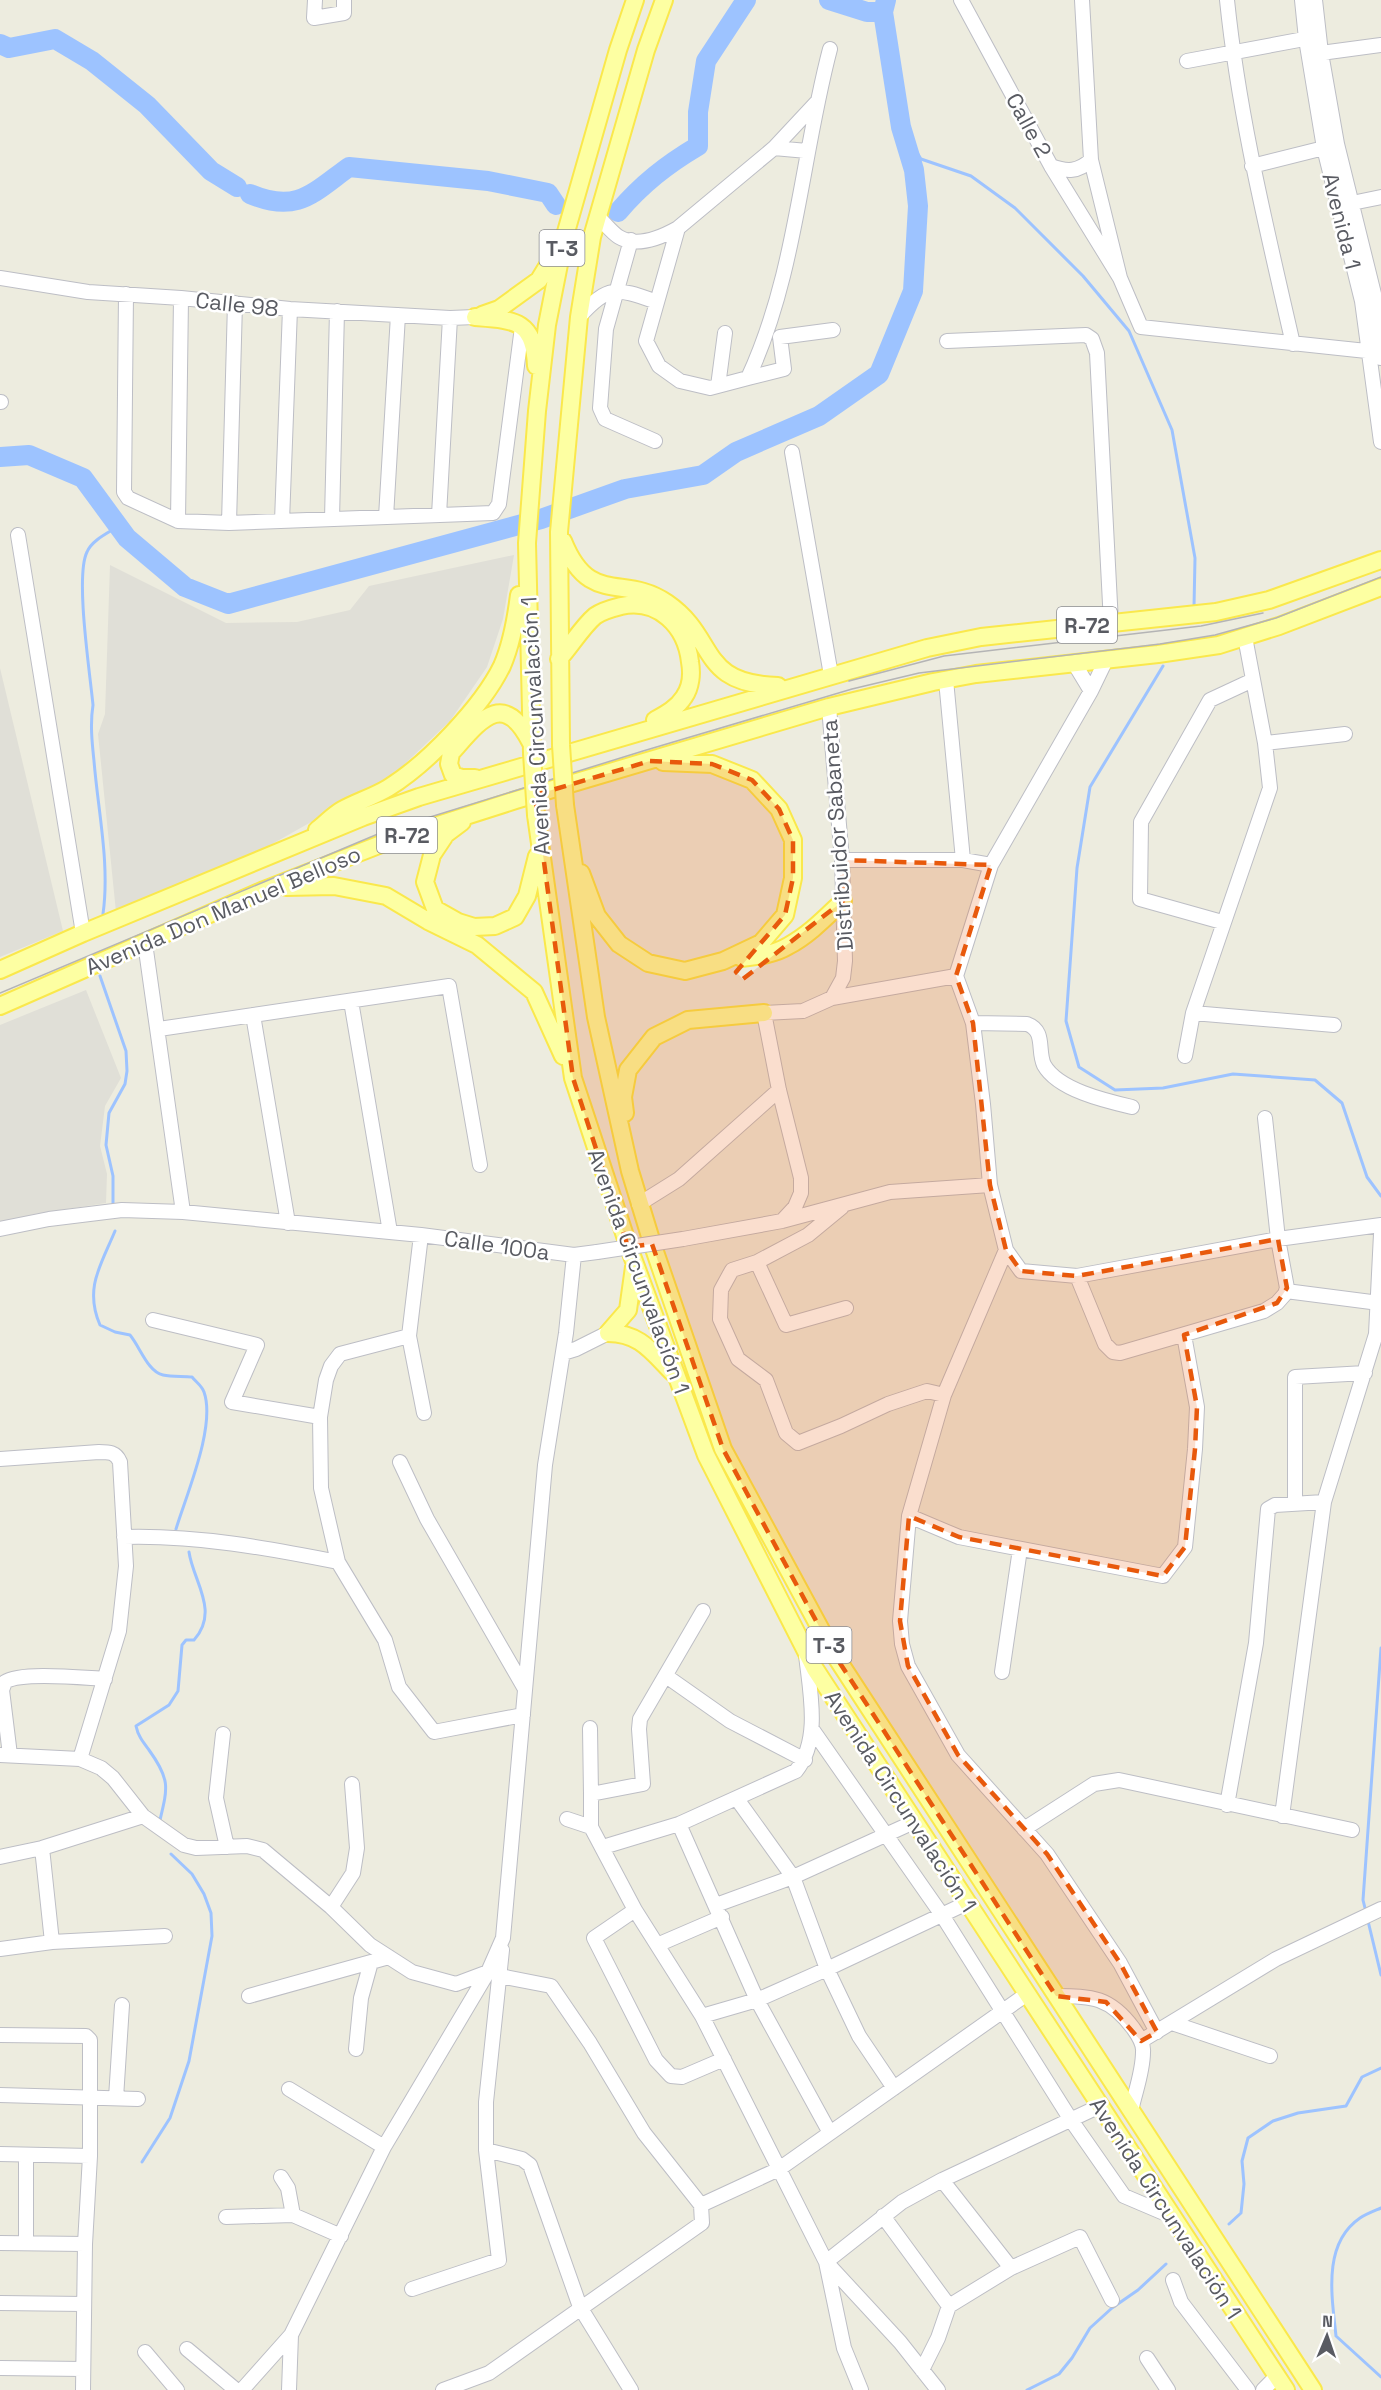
<svg xmlns="http://www.w3.org/2000/svg" width="1381" height="2390" viewBox="0 0 1381 2390" font-family="'Space Grotesk',sans-serif">
<style>
.industrial{fill:#e0dfd7}
.lines{fill:none;stroke-linecap:round;stroke-linejoin:round}
.stream{stroke:#9dc3ff;stroke-width:3}
.river{stroke:#9dc3ff;stroke-width:20}
.minor-casing{stroke:#bdbec5;stroke-width:16}
.major-casing{stroke:#fae84c;stroke-width:20}
.minor{stroke:#fff;stroke-width:14}
.major{stroke:#fdffa2;stroke-width:16}
.tram{stroke:#b4b4b5;stroke-width:1.5}
.minor-bridge-casing{stroke:#bdbec5;stroke-width:16;stroke-linecap:butt}
.major-bridge-casing{stroke:#fae84c;stroke-width:20;stroke-linecap:butt}
.minor-bridge{stroke:#fff;stroke-width:14}
.major-bridge{stroke:#fdffa2;stroke-width:16}
.marked{fill:#e8590c;fill-opacity:0.2;stroke:#e8590c;stroke-width:4.5;stroke-dasharray:12 8;stroke-linejoin:round}
.labels{text-anchor:middle;dominant-baseline:central;stroke-width:5;stroke-linejoin:round;paint-order:stroke}
.shield{fill:#fff;stroke:#8b8c91;stroke-width:1.5}
.shield-label{font-size:21px;font-weight:bold;fill:#595b62}
.street-label{font-size:22px;fill:#595b62;stroke:#fff}
</style>
<rect width="100%" height="100%" fill="#edecdf"/>
<path class="industrial" d="M 514,555 L 503,619 L 487,667 L 450,721 L 391,777 L 265,848 L 116,912 L 98,734 L 105,714 L 110,565 L 226,623 L 297,622 L 350,610 L 369,586 Z
M 0,668 L 63,931 L 0,957 Z
M 86,990 L 121,1078 L 105,1106 L 100,1146 L 107,1174 L 106,1203 L 34,1214 L 0,1223 L 0,1025 Z"/>
<g class="lines">
<path class="stream" d="M 901,127 L 921,159 L 971,176 L 1015,208 L 1083,276 L 1129,331 L 1172,430 L 1195,558 L 1194,607
M 1163,666 L 1090,787 L 1077,868 L 1066,1021 L 1079,1067 L 1115,1090 L 1163,1088 L 1233,1074 L 1315,1080 L 1342,1103 L 1367,1177 L 1381,1196
M 103,914 C 110,864 98,811 94,761 C 92,742 90,724 93,705 C 90,673 75,576 87,552 C 92,540 108,533 119,526
M 100,976 L 126,1051 L 127,1071 L 125,1084 L 109,1113 L 106,1145 L 113,1176 L 113,1205
M 115,1231 C 101,1265 84,1288 100,1325 L 115,1332 L 130,1335 C 140,1347 148,1372 163,1375 C 172,1377 183,1376 192,1377 C 196,1382 202,1386 204,1392 C 216,1426 187,1493 176,1529
M 160,1820 C 168,1787 170,1779 149,1750 C 143,1742 138,1736 136,1726 L 169,1705 L 178,1691 L 182,1645 L 186,1640 L 194,1640 C 220,1611 193,1581 189,1552
M 1366,1912 L 1363,1900 L 1381,1648
M 1368,1921 L 1381,1975
M 142,2162 L 170,2118 L 189,2061 L 212,1936 L 211,1913 L 204,1894 L 192,1874 L 171,1854
M 1381,2208 C 1374,2211 1366,2214 1360,2218 C 1322,2244 1332,2297 1336,2336 L 1381,2377
M 1229,2224 L 1241,2213 L 1244,2184 L 1242,2161 L 1248,2138 L 1273,2121 L 1298,2113 L 1346,2106 L 1362,2077 L 1381,2068
M 1027,2390 L 1059,2374 L 1072,2358 L 1090,2328 L 1112,2308 L 1138,2290 L 1166,2264"/>
<path class="river" d="M 829,0 L 867,12 L 883,12
M 0,44 L 9,48 L 55,39 L 92,61 L 147,105 L 211,171 L 237,187
M 250,194 C 297,214 313,193 349,167 L 488,181 L 548,193 L 556,205
M 618,212 C 642,184 666,165 698,146 L 698,112 L 706,61 L 746,0
M 0,457 L 29,455 L 83,478 L 127,538 L 185,587 L 228,604 L 541,519 L 625,489 L 703,475 L 736,452 L 819,416 L 879,374 L 913,291 L 918,206 L 914,170 L 901,127 L 883,12 L 886,0"/>
<defs>
<path id="minor" d="M 315,0 L 314,18 L 344,13 L 344,0
M 961,0 L 1051,166 C 1067,172 1078,172 1091,160 L 1082,0
M 1227,0 C 1239,117 1267,230 1293,344
M 1302,0 L 1306,39 L 1324,148 L 1362,301 L 1381,442
M 1315,0 L 1321,53 L 1337,144 L 1375,298 L 1381,358
M 1321,53 L 1381,45
M 1187,61 L 1315,37
M 816,103 L 774,148 L 678,228 L 646,341 L 659,366 L 680,381 L 710,388 L 748,378 C 796,275 801,159 830,49
M 774,148 L 807,151
M 1051,166 L 1120,278 L 1091,160
M 1252,166 L 1332,146
M 1352,203 L 1381,197
M 598,217 C 605,223 611,232 619,237 C 637,248 662,237 678,228
M 631,240 L 606,329 L 600,408 L 605,419 L 655,441
M 0,278 L 88,292 L 181,298 L 290,309 L 450,318 L 475,317
M 1120,278 L 1141,327 L 1376,352
M 126,294 L 124,492 L 128,498 L 178,521 L 229,523 L 493,513 L 499,504 L 522,327
M 579,317 C 609,284 617,288 657,302
M 947,341 L 1086,335 L 1092,339 L 1097,353 L 1111,623
M 748,378 L 784,369 L 780,337 L 833,330
M 718,386 L 725,333
M 0,402 L 1,402
M 792,452 L 831,675
M 439,515 L 450,318
M 386,517 L 398,315
M 332,519 L 337,311
M 178,521 L 181,298
M 282,521 L 290,309
M 229,523 L 235,303
M 18,535 L 83,933
M 1074,663 L 1091,691 L 1106,660
M 946,680 L 963,860
M 829,707 L 842,860 L 845,961 L 843,978 L 832,998
M 1265,743 L 1345,734
M 842,860 L 963,860 L 991,865
M 1222,922 L 1140,899 L 1141,822 L 1210,700 L 1253,680
M 145,943 L 183,1212
M 956,976 L 973,1023 L 983,1104 L 990,1185 L 1006,1250 L 1021,1271 L 1077,1276 L 1278,1239 L 1381,1225
M 351,1001 L 390,1232
M 1193,1013 L 1334,1025
M 253,1015 L 288,1223
M 973,1023 L 1027,1024 C 1046,1031 1037,1050 1044,1065 C 1058,1090 1106,1101 1132,1107
M 159,1029 L 449,986 L 480,1165
M 1185,1056 L 1193,1013 L 1270,788 L 1265,743 L 1245,637
M 639,1204 L 679,1179 L 779,1090
M 842,1207 L 808,1235 L 757,1262 L 786,1325 L 846,1308
M 782,1221 L 795,1207 L 801,1193 L 801,1178 L 779,1090 L 764,1013 L 803,1011 L 832,998 L 956,976 L 991,865 L 1091,691
M 0,1229 L 49,1219 L 122,1210 L 183,1212 L 421,1235 L 574,1255 L 597,1252
M 421,1235 L 409,1336 L 340,1354 L 331,1366 L 326,1380 L 320,1417 L 321,1488 L 338,1562 L 385,1640 L 399,1687 L 434,1732 L 523,1715
M 683,1239 L 782,1221 L 890,1192 L 990,1185
M 1006,1250 L 944,1395 L 909,1516 L 900,1621 L 902,1644 L 908,1666 L 958,1755 L 1047,1854 L 1120,1963 L 1157,2032
M 757,1262 L 732,1270 L 721,1290 L 720,1319 L 738,1359 L 766,1380 L 786,1433 L 798,1443 L 841,1426 L 888,1404 L 927,1391 L 944,1395
M 1077,1276 L 1105,1344 L 1113,1352 L 1120,1353 L 1264,1311 L 1277,1303 L 1285,1294 L 1287,1288 L 1278,1239 L 1265,1118
M 1286,1291 L 1379,1303
M 153,1320 L 257,1345 L 232,1402 L 320,1417
M 409,1336 L 424,1413
M 563,1353 L 576,1349 L 608,1333
M 0,1459 L 99,1452 C 109,1452 116,1452 120,1462 L 126,1566 L 119,1631 L 80,1759
M 400,1462 L 427,1519 L 525,1689
M 1295,1504 L 1295,1377 L 1365,1373
M 909,1516 L 959,1537 L 1163,1576 L 1185,1547 L 1195,1449 L 1197,1407 L 1184,1335
M 124,1537 C 196,1535 268,1548 338,1562
M 1002,1672 L 1020,1549
M 666,1676 L 730,1721 L 805,1760
M 590,1728 L 591,1794 L 643,1784 L 639,1729 L 640,1719 L 703,1611
M 812,1729 L 942,1915 L 1071,2120 L 1124,2196 L 1171,2216
M 223,1734 L 216,1798 L 227,1847
M 0,1755 L 80,1759 L 101,1768 L 113,1778 L 143,1816 L 184,1845 L 196,1848 L 247,1846 L 263,1850 L 331,1907 L 370,1945 L 412,1972 L 456,1984 L 488,1972
M 10,1755 L 2,1690 L 5,1682 C 21,1671 84,1678 105,1679
M 591,1794 L 591,1827
M 737,1799 L 793,1877 L 827,1969 L 859,2036 L 894,2088
M 1227,1805 L 1256,1643 L 1268,1509 L 1275,1505 L 1324,1502
M 1282,1816 L 1324,1502 L 1376,1334 L 1381,1234
M 567,1819 L 591,1827 L 635,1910 L 702,2016 L 826,2262 L 900,2342 L 938,2390
M 679,1824 L 757,2000 L 830,2133
M 1024,1829 L 1094,1784 L 1119,1780 L 1352,1830
M 603,1847 L 679,1824 L 796,1771 C 821,1740 810,1692 806,1655
M 42,1848 L 52,1942
M 0,1857 L 42,1848 L 143,1816
M 716,1905 L 793,1877 L 914,1822
M 331,1907 L 353,1873 L 357,1848 L 352,1784
M 635,1910 L 594,1938 L 656,2060 L 671,2076 L 682,2077 L 724,2059
M 657,1945 L 722,1917
M 0,1949 L 52,1942 L 165,1936
M 502,1950 L 486,2102 L 486,2150 L 522,2159 L 530,2165 L 580,2307 L 631,2390
M 500,1976 L 551,1986 L 590,2043 L 644,2133 L 701,2205
M 249,1996 L 389,1957
M 1056,1996 C 1092,1996 1110,1997 1133,2028 C 1138,2035 1144,2043 1143,2052 C 1143,2072 1135,2092 1131,2111
M 702,2016 L 757,2000 L 827,1969 L 967,1903
M 1172,2023 L 1270,2056
M 0,2035 L 86,2036 L 90,2040 L 90,2156 L 85,2244 L 83,2390
M 1141,2041 L 1276,1959 L 1381,1909
M 356,2049 L 361,1998 L 371,1962
M 289,2089 L 384,2147
M 0,2095 L 138,2099
M 116,2098 L 122,2005
M 0,2154 L 90,2156
M 281,2177 L 288,2188 L 293,2215
M 942,2180 L 1011,2268
M 883,2216 L 949,2306
M 226,2217 L 293,2215 L 341,2236
M 0,2243 L 85,2244
M 26,2243 L 26,2155
M 1173,2280 L 1181,2302 L 1248,2390
M 412,2289 L 499,2260 L 486,2150
M 0,2303 L 84,2304
M 187,2349 L 236,2390
M 145,2352 L 177,2390
M 1147,2358 L 1168,2390
M 0,2368 L 83,2369
M 922,2370 L 938,2338 L 949,2306 L 1011,2268 L 1080,2237 L 1112,2300
M 242,2390 L 291,2335 L 384,2147 L 488,1972 L 503,1938 L 545,1465 L 566,1333 L 574,1255
M 289,2390 L 291,2335
M 443,2390 L 489,2373 L 702,2223 L 701,2205 L 779,2169 L 1027,1994
M 861,2390 L 844,2348 L 826,2262 L 902,2202 L 942,2180 L 1100,2106
M 1263,2390 L 1277,2376"/>
<path id="major" d="M 482,315 L 499,309 L 539,280 L 559,247
M 475,317 C 515,320 534,320 536,366
M 563,541 C 590,608 624,573 667,603 C 718,638 697,684 778,686
M 559,659 C 571,646 582,627 595,616 C 602,611 613,608 621,606 C 658,598 686,626 690,662 C 692,673 691,687 684,697 C 677,708 666,714 655,720
M 561,745 L 559,532 L 579,317 L 592,237 L 646,50 L 664,0
M 532,753 L 527,543 L 537,411 L 547,325 L 564,239 L 618,50 L 635,0
M 475,778 L 462,778 L 453,775 L 449,764 L 451,753 C 479,722 503,687 531,743
M 565,805 L 596,1017 L 630,1171 L 652,1243 L 723,1449 L 834,1654 L 1313,2390
M 536,815 L 573,1078 L 628,1245 L 706,1455 L 815,1669 L 1286,2390
M 462,822 L 446,834 L 432,855 L 425,882 L 435,909 L 458,922 L 474,927 L 495,926 L 515,917 L 527,896 L 537,856
M 317,830 C 325,824 333,815 342,810 C 356,802 373,797 388,788 C 427,764 482,707 502,666 C 512,643 516,619 519,595
M 581,873 L 597,916 L 619,944 L 648,963 L 685,971 L 723,961 L 761,943 L 785,915 L 793,878 L 793,840 L 779,809 L 752,780 L 712,764 L 663,762
M 286,887 L 334,886 L 386,896 L 428,921 L 477,945 L 534,992 L 563,1056
M 742,958 C 758,956 775,954 788,946 C 809,935 826,917 843,901
M 0,970 L 83,933 L 363,817 L 419,797 L 927,648 L 981,637 L 1216,612 L 1269,600 L 1381,560
M 0,1006 L 264,890 L 394,839 L 516,800 L 829,707 L 933,682 L 976,674 L 1158,654 L 1219,645 L 1279,626 L 1381,587
M 625,1113 L 623,1097 L 628,1070 L 654,1037 L 688,1020 L 764,1013
M 608,1333 C 640,1333 652,1352 673,1373
M 608,1333 L 628,1310 L 634,1267"/>
</defs>
<use href="#minor" class="minor-casing"/>
<use href="#major" class="major-casing"/>
<use href="#minor" class="minor"/>
<use href="#major" class="major"/>
<path class="tram" d="M 849,681 L 944,656 L 1201,626 L 1263,613
M 0,993 L 385,831 L 643,751 L 852,689 L 919,673 L 1160,644 L 1215,635 L 1276,618 L 1381,577"/>
<defs>
<path id="minor-bridge" d="M 597,1252 L 683,1239"/>
<path id="major-bridge" d="M 561,745 L 565,805
M 532,753 L 536,815"/>
</defs>
<use href="#minor-bridge" class="minor-bridge-casing"/>
<use href="#major-bridge" class="major-bridge-casing"/>
<use href="#minor-bridge" class="minor-bridge"/>
<use href="#major-bridge" class="major-bridge"/>
</g>
<path class="marked" d="M 650,761 L 712,764 L 752,780 L 779,809 L 793,840 L 793,878 L 785,915 L 736,972 L 743,979 L 843,901 L 842,860 L 991,865 L 956,976 L 973,1023 L 990,1185 L 1006,1250 L 1021,1271 L 1077,1276 L 1278,1239 L 1287,1288 L 1277,1303 L 1184,1335 L 1197,1407 L 1195,1449 L 1185,1547 L 1163,1576 L 959,1537 L 909,1516 L 900,1621 L 908,1666 L 958,1755 L 1047,1854 L 1120,1963 L 1157,2032 L 1141,2041 L 1106,2002 L 1056,1996 L 834,1654 L 723,1449 L 652,1244 L 628,1247 L 573,1078 L 535,795 Z"/>
<g class="labels">
<g class="shield">
<rect x="539.5" y="230" width="45" height="36" rx="4.5"/>
<rect x="1057" y="607" width="60" height="36" rx="4.5"/>
<rect x="377" y="817" width="60" height="36" rx="4.5"/>
<rect x="806.5" y="1627" width="45" height="36" rx="4.5"/>
</g>
<g class="shield-label">
<text x="562" y="248">T-3</text>
<text x="1087" y="625">R-72</text>
<text x="407" y="835">R-72</text>
<text x="829" y="1645">T-3</text>
</g>
<g class="street-label">
<text transform="translate(1029 125) rotate(61)">Calle 2</text>
<text transform="translate(1342 221) rotate(76)">Avenida 1</text>
<text transform="translate(237 304) rotate(6)">Calle 98</text>
<text transform="translate(535 726) rotate(-93)">Avenida Circunvalación 1</text>
<text transform="translate(837 835) rotate(-94)">Distribuidor Sabaneta</text>
<text transform="translate(223 910) rotate(-23)">Avenida Don Manuel Belloso</text>
<text transform="translate(497 1245) rotate(8)">Calle 100a</text>
<text transform="translate(639 1271) rotate(70)">Avenida Circunvalación 1</text>
<text transform="translate(901 1801) rotate(57)">Avenida Circunvalación 1</text>
<text transform="translate(1166 2208) rotate(57)">Avenida Circunvalación 1</text>
</g>
</g>
<g transform="translate(1327 2336) rotate(2)" stroke="#ffffff" stroke-width="4.5" paint-order="stroke">
<path d="M0-4.5L10 22L0 15L-10 22Z" fill="#595b62"/>
<text y="-9" font-size="16" font-weight="bold" text-anchor="middle" fill="#595b62">N</text>
</g>
</svg>
